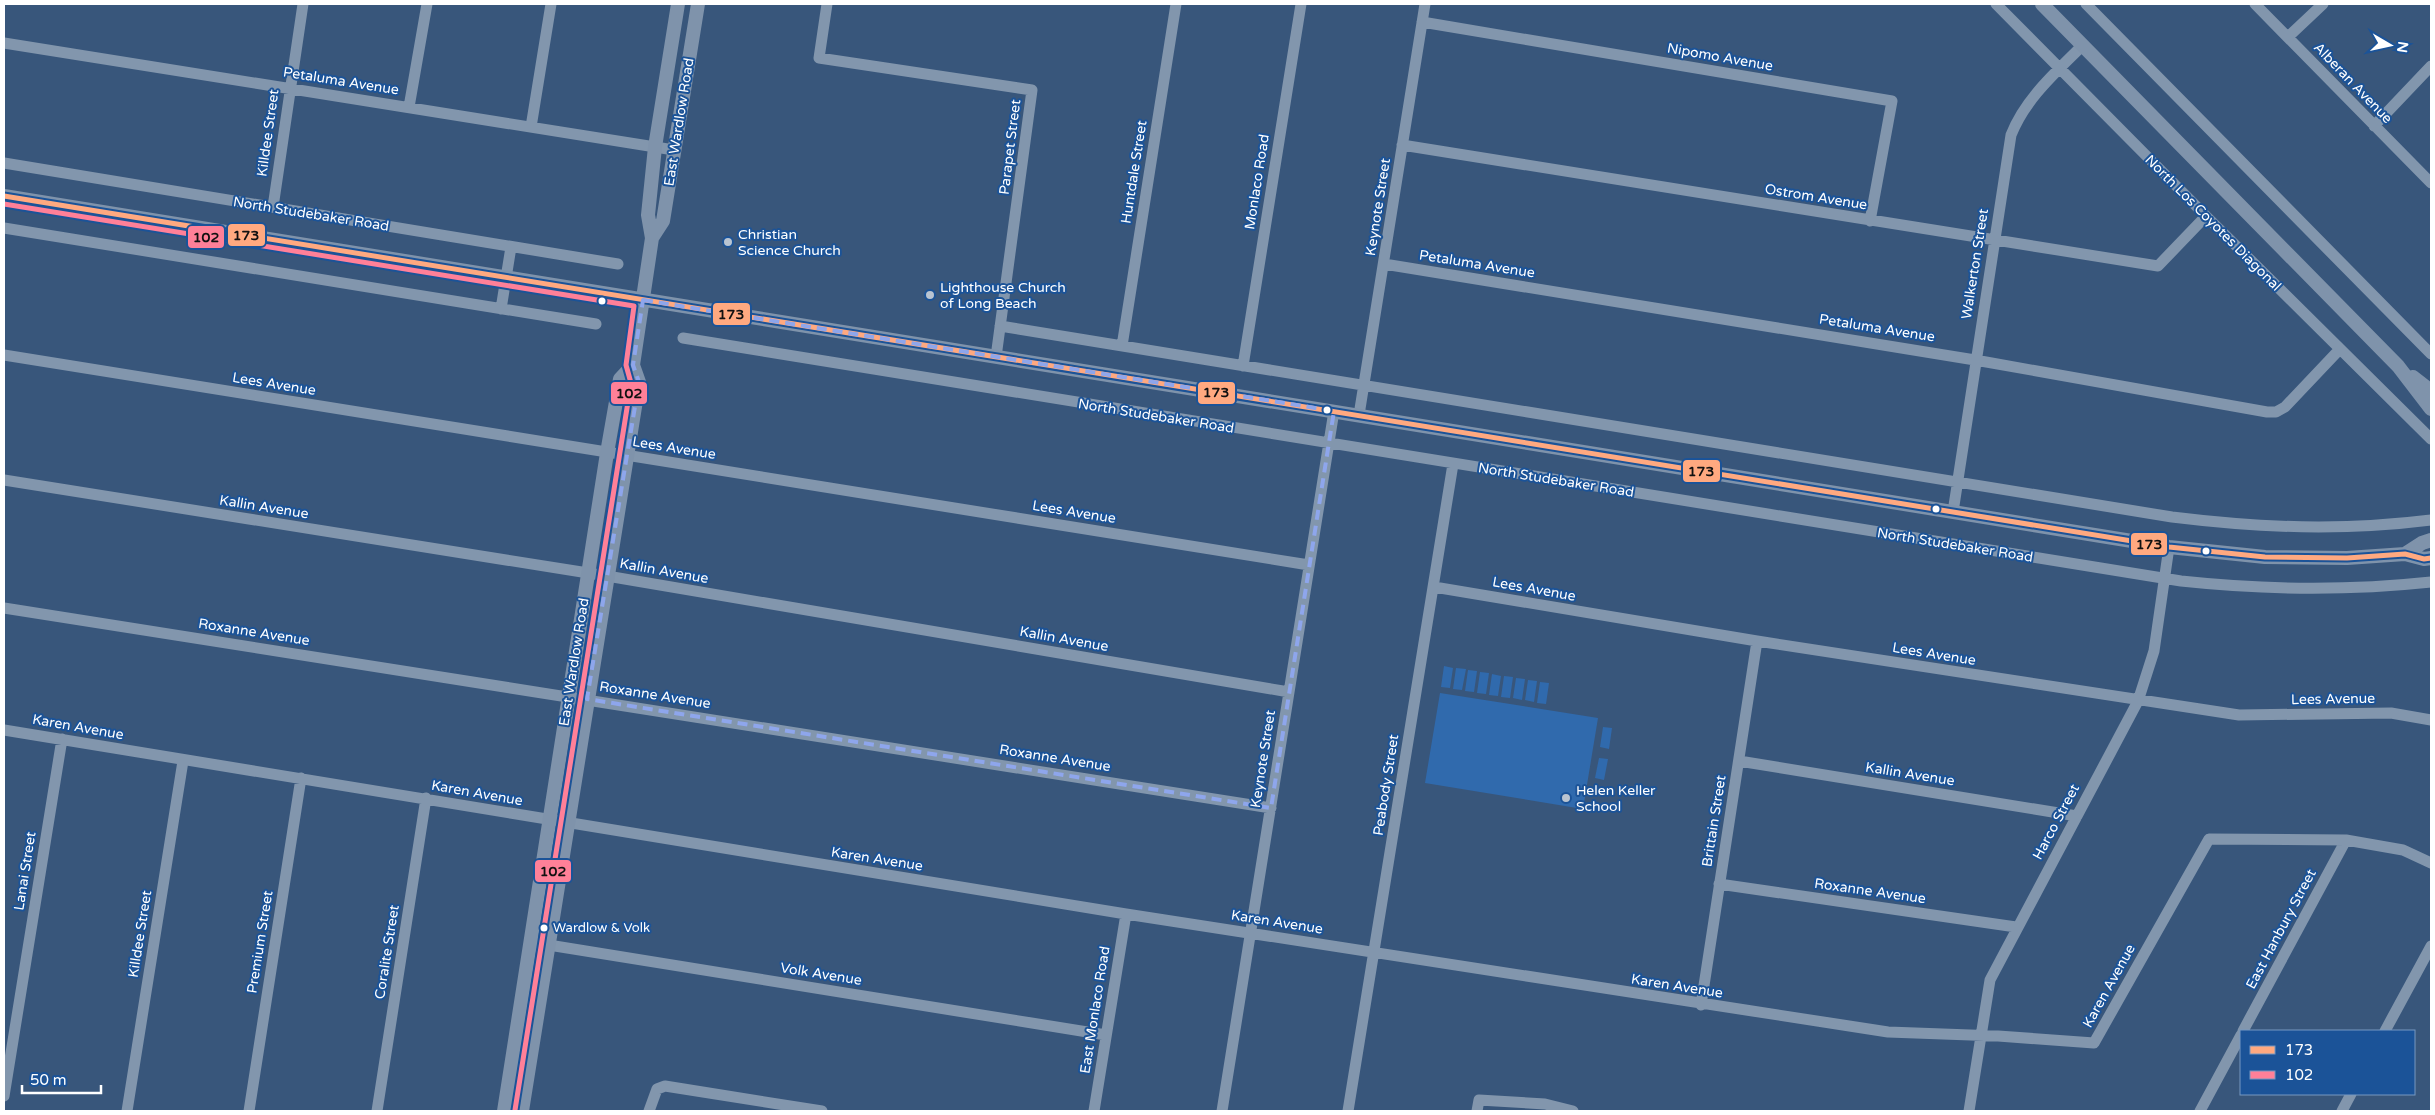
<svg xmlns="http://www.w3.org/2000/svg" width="2435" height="1115" viewBox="0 0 2435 1115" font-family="'Varela Round',sans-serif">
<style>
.green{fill:#306aad}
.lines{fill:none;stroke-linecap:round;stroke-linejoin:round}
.minor{stroke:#8296ad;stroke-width:11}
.major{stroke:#7f93ab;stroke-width:14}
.bus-1-casing{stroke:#1b5398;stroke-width:9}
.bus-2-casing{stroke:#1b5398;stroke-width:9}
.bus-1{stroke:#ffa980;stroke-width:5}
.bus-2{stroke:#ff8098;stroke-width:5}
.marked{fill:none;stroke:#8ea6ec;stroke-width:4;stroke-dasharray:10 6;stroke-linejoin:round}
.poi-dot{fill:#b9c4d1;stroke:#1b5398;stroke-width:2}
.bus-dot{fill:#fff;stroke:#1b5398;stroke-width:2}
.labels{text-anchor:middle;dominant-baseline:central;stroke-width:4;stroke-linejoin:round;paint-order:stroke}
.bus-label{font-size:13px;fill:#fff;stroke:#1b5398;text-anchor:start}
.street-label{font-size:14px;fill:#fff;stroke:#1b5398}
.poi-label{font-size:14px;fill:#fff;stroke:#1b5398;text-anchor:start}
.line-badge{stroke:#1b5398;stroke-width:2}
.pale-badge-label{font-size:14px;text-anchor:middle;font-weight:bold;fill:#111}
</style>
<rect width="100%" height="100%" fill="#38567b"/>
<path class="green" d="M 1444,666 L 1453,668 L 1450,688 L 1441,687 Z
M 1456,668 L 1466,669 L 1462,690 L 1453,689 Z
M 1468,670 L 1477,671 L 1474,692 L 1465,691 Z
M 1480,672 L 1489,673 L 1486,694 L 1477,693 Z
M 1492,674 L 1501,676 L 1498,696 L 1489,695 Z
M 1504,676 L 1513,677 L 1510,698 L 1501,697 Z
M 1516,678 L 1525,679 L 1522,700 L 1513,698 Z
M 1528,680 L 1537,681 L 1534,702 L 1525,700 Z
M 1540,682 L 1549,683 L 1546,704 L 1537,703 Z
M 1440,693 L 1598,718 L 1583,809 L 1425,783 Z
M 1603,727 L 1612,728 L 1609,749 L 1600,747 Z
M 1599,758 L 1608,759 L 1604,780 L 1595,778 Z"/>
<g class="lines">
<path class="minor" d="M 827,4 L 819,58 L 1032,90 L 996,357
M 1996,4 L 2206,216 L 2431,439
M 2086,4 L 2431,354
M 2255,4 L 2431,183
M 1422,22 L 1892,101 L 1870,221
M 2288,37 L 2323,4
M 4,43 L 674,150
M 409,107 L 427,4
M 2374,126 L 2431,66
M 531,127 L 551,4
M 1402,145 L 2158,266 L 2206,216
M 4,163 L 618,264
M 273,207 L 303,4
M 4,228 L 596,324
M 1384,264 L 1975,360 L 2267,412 L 2276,412 L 2285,407 L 2339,350
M 501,309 L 511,247
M 1000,326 L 2172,517 C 2261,528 2343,531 2431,520
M 683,338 L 2181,581 C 2265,590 2347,591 2431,582
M 1122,346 L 1176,4
M 4,355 L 1309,565
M 1243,366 L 1301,4
M 1359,415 L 1425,4
M 4,480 L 607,576 L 1289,692
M 1953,512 L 2011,135 C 2025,99 2056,72 2083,45
M 1434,587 L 1757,641 L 2239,715 L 2391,713 L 2431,720
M 4,608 L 1271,808
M 4,730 L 1126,914 L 1888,1032 L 1998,1036 L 2094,1043 L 2209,839 L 2346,840 L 2403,850 L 2431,863
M 1739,761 L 2077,816
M 1719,884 L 2016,927
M 530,942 L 1106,1035
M 1701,1005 L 1757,641
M 2243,1031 L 2346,840
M 2385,1031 L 2431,946
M 4,1096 L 62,739
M 127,1111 L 183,761
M 249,1111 L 301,778
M 377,1111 L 426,798
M 649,1111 L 657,1089 L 665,1086 L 822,1111
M 1094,1111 L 1126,914
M 1222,1111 L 1334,411
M 1348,1111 L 1453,464
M 1477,1111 L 1479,1100 L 1545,1104 L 1573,1111
M 1969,1111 L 1990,980 L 2138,701 L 2154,651 L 2169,547
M 2200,1111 L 2241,1035
M 2342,1111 L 2351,1094"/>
<path class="major" d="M 2042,4 L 2398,366 L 2431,409
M 4,196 L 2169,547 L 2265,557 L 2347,558 L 2405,554 L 2424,559 L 2431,558
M 652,238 L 663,221 L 698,4
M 2413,377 L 2431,391
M 2405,554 L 2422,543 L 2431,540
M 504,1111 L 607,453 L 620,379 L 633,365
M 522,1111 L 639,382 L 633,365 L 652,238 L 648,215 L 655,147 L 678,4"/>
<defs>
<path id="bus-1" d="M 4,196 L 2169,547 L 2265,557 L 2347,558 L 2405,554 L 2424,559 L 2431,558"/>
<path id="bus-2" d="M 4,204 L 634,306 L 626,365 L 631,383 L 515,1110"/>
</defs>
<use href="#bus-1" class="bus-1-casing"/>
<use href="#bus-2" class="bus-2-casing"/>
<use href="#bus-1" class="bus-1"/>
<use href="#bus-2" class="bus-2"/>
</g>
<path class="marked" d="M 643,300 L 1334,411 L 1271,808 L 587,699 L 639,382 L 633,365 Z"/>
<g class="poi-dot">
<circle cx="728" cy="242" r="5"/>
<circle cx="930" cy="295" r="5"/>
<circle cx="1566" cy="798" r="5"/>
</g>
<g class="bus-dot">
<circle cx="602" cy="301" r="4.5"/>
<circle cx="1327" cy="410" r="4.5"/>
<circle cx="1936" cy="509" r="4.5"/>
<circle cx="2206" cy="551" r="4.5"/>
<circle cx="544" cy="928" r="4.5"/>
</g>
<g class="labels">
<g class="bus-label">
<text x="553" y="928">Wardlow &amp; Volk</text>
</g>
<g class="street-label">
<text transform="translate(1720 57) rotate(10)">Nipomo Avenue</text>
<text transform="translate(341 81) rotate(9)">Petaluma Avenue</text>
<text transform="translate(2353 83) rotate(46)">Alberan Avenue</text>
<text transform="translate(679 122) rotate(-81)">East Wardlow Road</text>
<text transform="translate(268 133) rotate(-82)">Killdee Street</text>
<text transform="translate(1010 147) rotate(-83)">Parapet Street</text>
<text transform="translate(1134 172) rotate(-81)">Huntdale Street</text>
<text transform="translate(1257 182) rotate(-81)">Monlaco Road</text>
<text transform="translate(1816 197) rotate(9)">Ostrom Avenue</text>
<text transform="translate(1378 207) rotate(-81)">Keynote Street</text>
<text transform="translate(311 214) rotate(9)">North Studebaker Road</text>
<text transform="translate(2213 223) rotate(45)">North Los Coyotes Diagonal</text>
<text transform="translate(1477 264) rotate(9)">Petaluma Avenue</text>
<text transform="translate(1975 264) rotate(-81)">Walkerton Street</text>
<text transform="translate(1877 328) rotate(9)">Petaluma Avenue</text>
<text transform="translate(274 384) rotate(9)">Lees Avenue</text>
<text transform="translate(1156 416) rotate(9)">North Studebaker Road</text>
<text transform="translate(674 448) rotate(9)">Lees Avenue</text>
<text transform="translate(1556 480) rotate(9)">North Studebaker Road</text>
<text transform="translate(264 507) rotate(9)">Kallin Avenue</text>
<text transform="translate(1074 512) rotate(9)">Lees Avenue</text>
<text transform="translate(1955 545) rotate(9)">North Studebaker Road</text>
<text transform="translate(664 571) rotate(10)">Kallin Avenue</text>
<text transform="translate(1534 589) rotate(10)">Lees Avenue</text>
<text transform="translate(254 632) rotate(9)">Roxanne Avenue</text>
<text transform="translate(1064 639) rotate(10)">Kallin Avenue</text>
<text transform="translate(1934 654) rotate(9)">Lees Avenue</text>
<text transform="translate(574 662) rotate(-81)">East Wardlow Road</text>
<text transform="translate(655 695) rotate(9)">Roxanne Avenue</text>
<text transform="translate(2333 699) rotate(-1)">Lees Avenue</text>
<text transform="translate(78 727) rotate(10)">Karen Avenue</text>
<text transform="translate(1055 758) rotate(9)">Roxanne Avenue</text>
<text transform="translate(1263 759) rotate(-81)">Keynote Street</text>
<text transform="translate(1910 774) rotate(9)">Kallin Avenue</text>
<text transform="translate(1386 785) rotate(-81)">Peabody Street</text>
<text transform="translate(477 793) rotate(10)">Karen Avenue</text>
<text transform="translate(1714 821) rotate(-81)">Brittain Street</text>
<text transform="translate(2056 822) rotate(-62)">Harco Street</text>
<text transform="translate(877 859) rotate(9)">Karen Avenue</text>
<text transform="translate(25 871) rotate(-81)">Lanai Street</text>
<text transform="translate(1870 891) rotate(8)">Roxanne Avenue</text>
<text transform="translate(1277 922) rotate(9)">Karen Avenue</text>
<text transform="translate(2281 929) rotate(-62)">East Hanbury Street</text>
<text transform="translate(140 934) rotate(-81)">Killdee Street</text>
<text transform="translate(260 942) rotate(-81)">Premium Street</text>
<text transform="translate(387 952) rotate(-81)">Coralite Street</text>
<text transform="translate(821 974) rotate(9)">Volk Avenue</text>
<text transform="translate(1677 986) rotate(9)">Karen Avenue</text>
<text transform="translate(2109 986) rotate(-61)">Karen Avenue</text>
<text transform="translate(1095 1010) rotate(-81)">East Monlaco Road</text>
</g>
<g class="poi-label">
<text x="738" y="234">Christian<tspan x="738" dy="16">Science Church</tspan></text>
<text x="940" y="287">Lighthouse Church<tspan x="940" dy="16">of Long Beach</tspan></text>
<text x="1576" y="790">Helen Keller<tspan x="1576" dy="16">School</tspan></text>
</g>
</g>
<g class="line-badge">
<rect x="227" y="223" width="39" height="24" rx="5" fill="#ffa980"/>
<rect x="187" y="225" width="38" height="24" rx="5" fill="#ff8098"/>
<rect x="712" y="302" width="39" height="24" rx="5" fill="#ffa980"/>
<rect x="1197" y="381" width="39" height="24" rx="5" fill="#ffa980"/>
<rect x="610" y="381" width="38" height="24" rx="5" fill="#ff8098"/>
<rect x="1682" y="459" width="39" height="24" rx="5" fill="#ffa980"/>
<rect x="2130" y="532" width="38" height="24" rx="5" fill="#ffa980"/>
<rect x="534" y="859" width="38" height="24" rx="5" fill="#ff8098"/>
</g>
<g class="pale-badge-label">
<text x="246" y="240">173</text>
<text x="206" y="242">102</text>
<text x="731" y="319">173</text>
<text x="1216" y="397">173</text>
<text x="629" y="398">102</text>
<text x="1701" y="476">173</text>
<text x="2149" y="549">173</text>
<text x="553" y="876">102</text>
</g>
<rect width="2435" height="1115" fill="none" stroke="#ffffff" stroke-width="10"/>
<rect x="2240" y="1030" width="175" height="65" fill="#1b5398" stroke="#7698c1"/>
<rect x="2250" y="1046" width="25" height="8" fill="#ffa980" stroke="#7698c1"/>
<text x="2285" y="1055" font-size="15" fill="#ffffff">173</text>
<rect x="2250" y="1071" width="25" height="8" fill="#ff8098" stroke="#7698c1"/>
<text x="2285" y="1080" font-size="15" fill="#ffffff">102</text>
<g transform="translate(2390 45) rotate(99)" stroke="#1b5398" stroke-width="4" paint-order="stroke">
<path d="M0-4L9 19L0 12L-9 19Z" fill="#ffffff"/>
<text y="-8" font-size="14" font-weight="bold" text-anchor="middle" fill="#ffffff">N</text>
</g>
<path d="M22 1085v8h79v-8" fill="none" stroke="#ffffff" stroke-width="2.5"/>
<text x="30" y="1085" font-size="15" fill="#ffffff" stroke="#1b5398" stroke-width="4" paint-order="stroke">50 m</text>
</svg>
